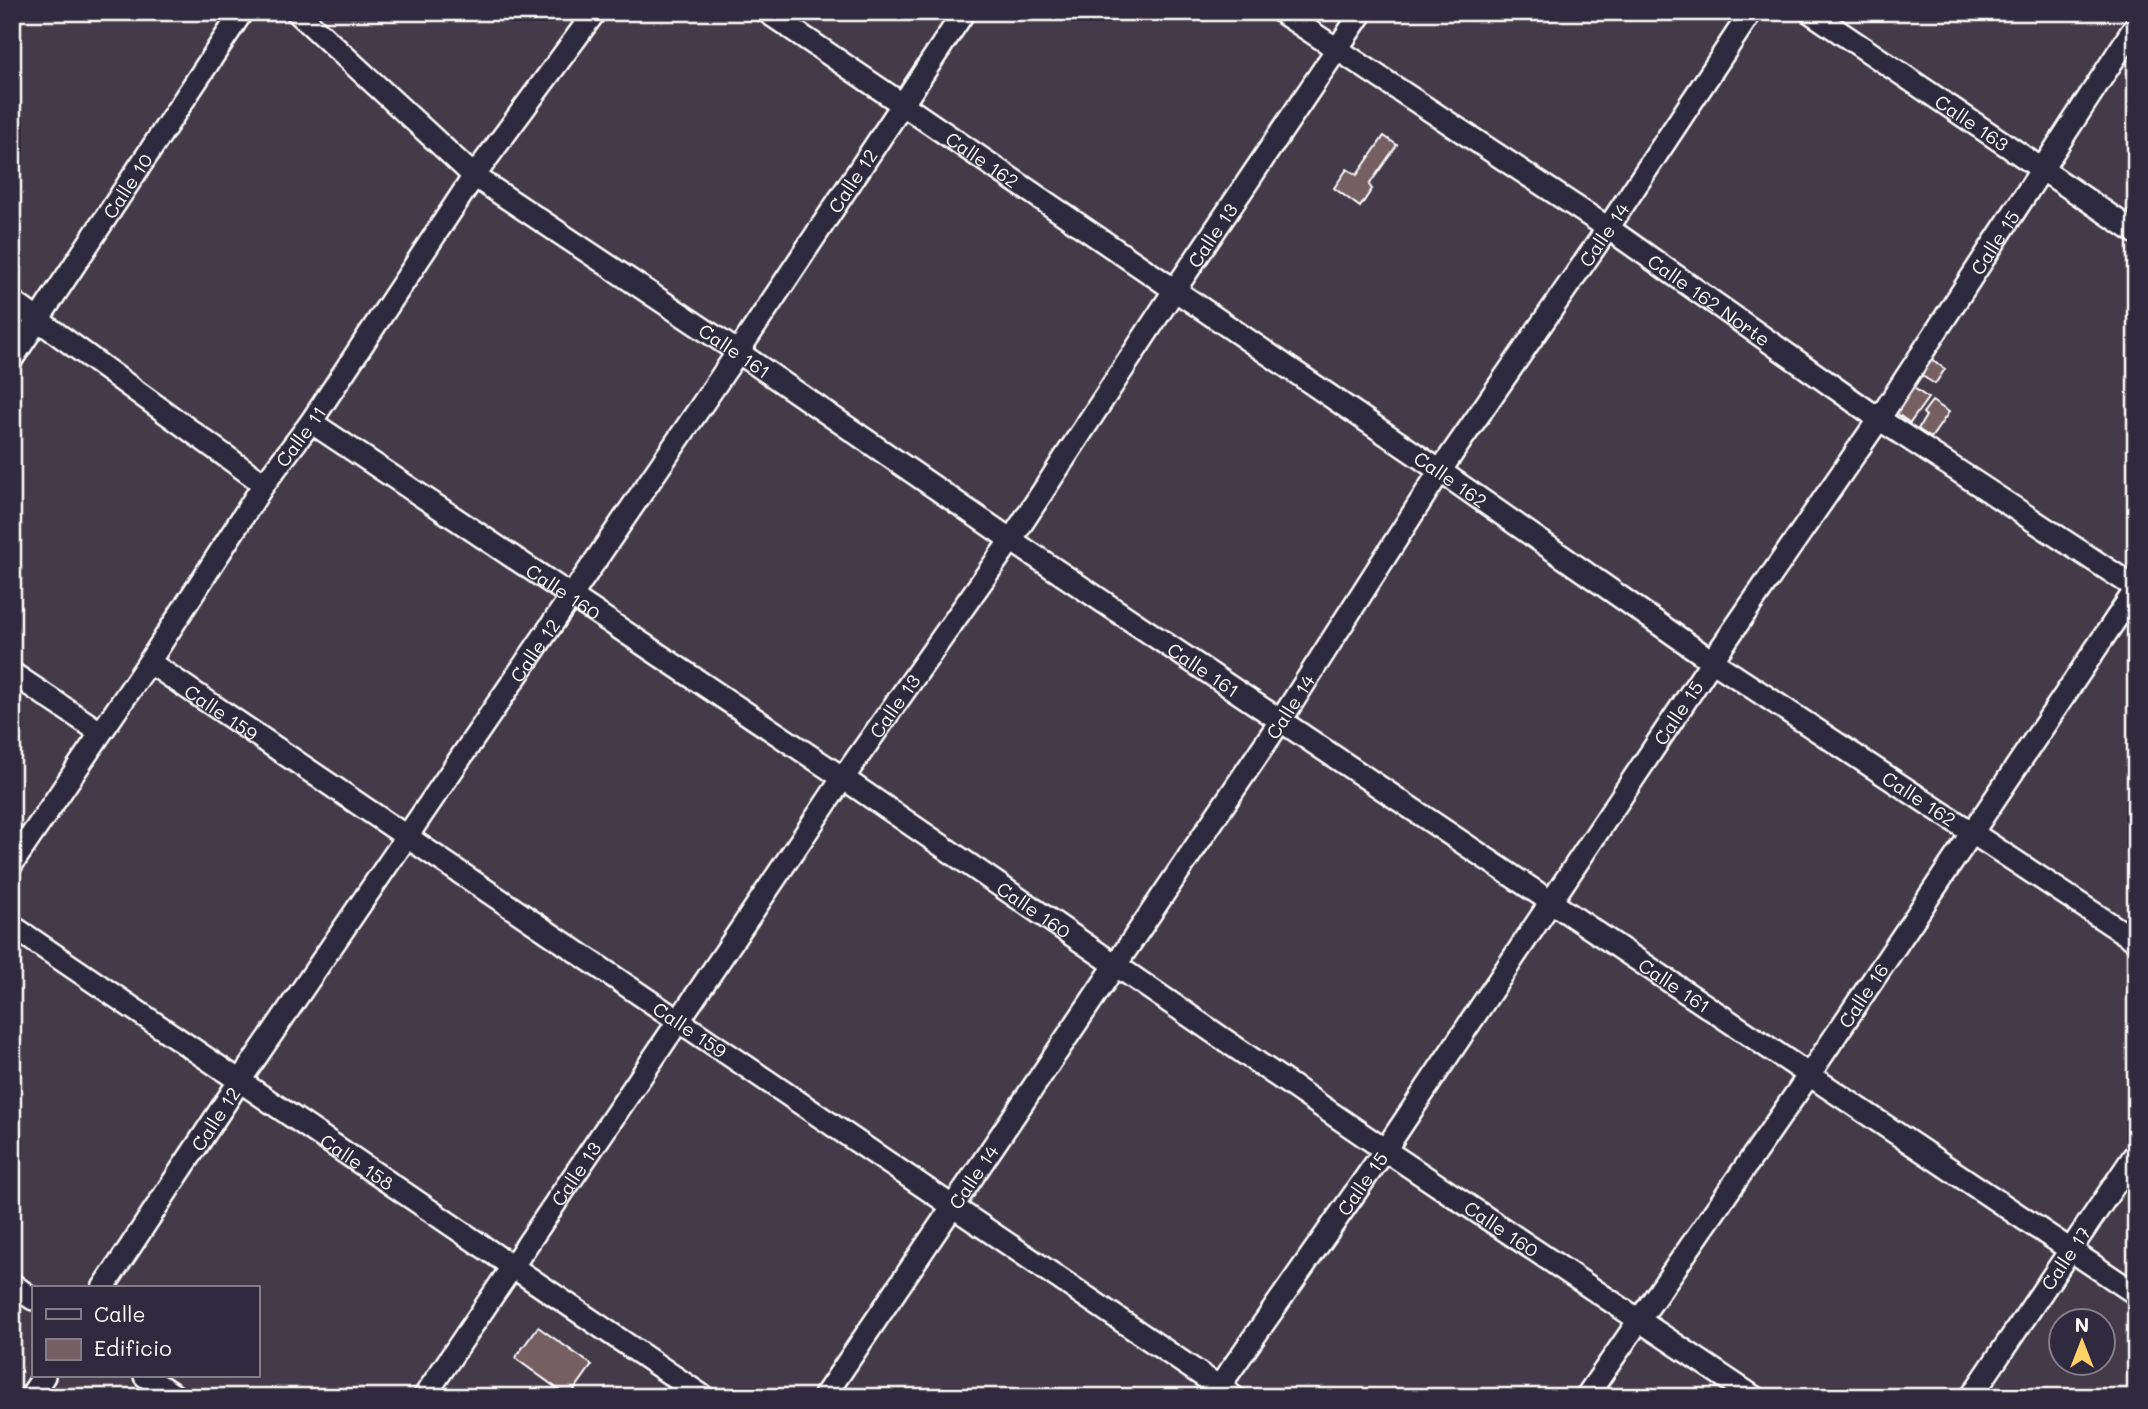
<svg xmlns="http://www.w3.org/2000/svg" width="2148" height="1409" viewBox="0 0 2148 1409" font-family="Mali,sans-serif">
<style>
.building{fill:#755f64;stroke:#fff;stroke-width:2}
.lines{fill:none;stroke-linecap:round;stroke-linejoin:round}
.minor-casing{stroke:#fff;stroke-width:26}
.minor{stroke:#2f2a3d;stroke-width:21}
.labels{text-anchor:middle;dominant-baseline:central;stroke-width:5;stroke-linejoin:round;paint-order:stroke}
.street-label{font-size:19px;fill:#fff;stroke:#2f2a3d}
</style>
<rect width="100%" height="100%" fill="#443a49"/>
<filter id="ink" filterUnits="userSpaceOnUse"><feTurbulence type="fractalNoise" baseFrequency=".0143" numOctaves="2"/><feDisplacementMap in="SourceGraphic" scale="14" xChannelSelector="R" yChannelSelector="G"/><feConvolveMatrix kernelMatrix="1 2 1 2 8 2 1 2 1" color-interpolation-filters="sRGB"/></filter>
<g filter="url(#ink)">
<path class="building" d="M 1384,136 L 1397,145 L 1369,185 L 1372,189 L 1360,207 L 1334,188 L 1347,169 L 1357,175 Z
M 1929,358 L 1945,369 L 1935,384 L 1919,374 Z
M 1910,385 L 1928,398 L 1910,423 L 1896,413 L 1902,405 L 1898,402 Z
M 1932,401 L 1949,412 L 1931,438 L 1918,429 L 1926,416 L 1923,413 Z
M 538,1327 L 592,1365 L 569,1397 L 515,1358 Z"/>
<g class="lines">
<defs>
<g id="minor">
<path id="s1" d="M 297,12 L 474,176 L 738,352 L 1011,540 L 2136,1294"/>
<path id="s2" d="M 767,12 L 1440,471 L 1712,661 L 2136,941"/>
<path id="s3" d="M 1281,12 L 1608,228 L 1879,419 L 2136,588"/>
<path id="s4" d="M 1810,12 L 2136,233"/>
<path d="M 12,301 L 264,484"/>
<path id="s5" d="M 12,359 L 242,12"/>
<path id="s6" d="M 311,422 L 843,778 L 1385,1150 L 1754,1397"/>
<path id="s7" d="M 149,662 C 509,910 874,1150 1234,1397"/>
<path d="M 12,673 L 100,732"/>
<path id="s8" d="M 12,864 L 149,662 L 264,484 L 311,422 L 474,176 L 595,12"/>
<path id="s9" d="M 12,926 L 704,1397"/>
<path d="M 12,1284 L 33,1299"/>
<path id="s10" d="M 103,1288 L 239,1082 L 738,352 L 964,12"/>
<path d="M 145,1376 L 177,1397"/>
<path d="M 30,1397 L 44,1376"/>
<path id="s11" d="M 424,1397 L 843,778 L 1011,540 L 1174,291 L 1362,12"/>
<path id="s12" d="M 824,1397 L 1281,720 L 1440,471 L 1608,228 L 1751,12"/>
<path id="s13" d="M 1212,1397 L 1385,1150 L 1712,661 L 1879,419 L 2136,25"/>
<path id="s14" d="M 1586,1397 L 1809,1075 L 2136,589"/>
<path id="s15" d="M 1971,1397 L 2136,1153"/>
</g>
</defs>
<use href="#minor" class="minor-casing"/>
<use href="#minor" class="minor"/>
</g>
</g>
<g class="labels">
<g class="street-label">
<text stroke="none"><textPath href="#s4" startOffset="196">Calle 163</textPath></text>
<text stroke="none"><textPath href="#s2" startOffset="261">Calle 162</textPath></text>
<text stroke="none"><textPath href="#s10" startOffset="1337">Calle 12</textPath></text>
<text stroke="none"><textPath href="#s5" startOffset="208">Calle 10</textPath></text>
<text stroke="none"><textPath href="#s12" startOffset="1400">Calle 14</textPath></text>
<text stroke="none"><textPath href="#s11" startOffset="1404">Calle 13</textPath></text>
<text stroke="none"><textPath href="#s13" startOffset="1395">Calle 15</textPath></text>
<text stroke="none"><textPath href="#s3" startOffset="516">Calle 162 Norte</textPath></text>
<text stroke="none"><textPath href="#s1" startOffset="555">Calle 161</textPath></text>
<text stroke="none"><textPath href="#s8" startOffset="516">Calle 11</textPath></text>
<text stroke="none"><textPath href="#s2" startOffset="828">Calle 162</textPath></text>
<text stroke="none"><textPath href="#s6" startOffset="304">Calle 160</textPath></text>
<text stroke="none"><textPath href="#s10" startOffset="770">Calle 12</textPath></text>
<text stroke="none"><textPath href="#s1" startOffset="1122">Calle 161</textPath></text>
<text stroke="none"><textPath href="#s11" startOffset="836">Calle 13</textPath></text>
<text stroke="none"><textPath href="#s12" startOffset="833">Calle 14</textPath></text>
<text stroke="none"><textPath href="#s7" startOffset="88">Calle 159</textPath></text>
<text stroke="none"><textPath href="#s13" startOffset="828">Calle 15</textPath></text>
<text stroke="none"><textPath href="#s2" startOffset="1395">Calle 162</textPath></text>
<text stroke="none"><textPath href="#s6" startOffset="872">Calle 160</textPath></text>
<text stroke="none"><textPath href="#s1" startOffset="1689">Calle 161</textPath></text>
<text stroke="none"><textPath href="#s14" startOffset="488">Calle 16</textPath></text>
<text stroke="none"><textPath href="#s7" startOffset="654">Calle 159</textPath></text>
<text stroke="none"><textPath href="#s10" startOffset="203">Calle 12</textPath></text>
<text stroke="none"><textPath href="#s9" startOffset="418">Calle 158</textPath></text>
<text stroke="none"><textPath href="#s11" startOffset="270">Calle 13</textPath></text>
<text stroke="none"><textPath href="#s12" startOffset="266">Calle 14</textPath></text>
<text stroke="none"><textPath href="#s13" startOffset="261">Calle 15</textPath></text>
<text stroke="none"><textPath href="#s6" startOffset="1438">Calle 160</textPath></text>
<text stroke="none"><textPath href="#s15" startOffset="168">Calle 17</textPath></text>
</g>
</g>
<rect width="2148" height="1409" fill="none" stroke="#2f2a3d" stroke-width="42"/>
<rect x="21" y="21" width="2106" height="1367" fill="none" stroke="#fff" stroke-width="2.5" filter="url(#ink)"/>
<rect x="32" y="1286" width="228" height="91" fill="#2f2a3d" stroke="#827f8b" stroke-width="2"/>
<rect x="46" y="1309" width="35" height="10" fill="#2f2a3d" stroke="#827f8b" stroke-width="2"/>
<text x="94" y="1322" font-size="21" fill="#ffffff">Calle</text>
<rect x="46" y="1339" width="35" height="21" fill="#755f64" stroke="#827f8b" stroke-width="2"/>
<text x="94" y="1356" font-size="21" fill="#ffffff">Edificio</text>
<g transform="translate(2082 1342)"><circle r="33" fill="#2f2a3d" stroke="#827f8b" stroke-width="2"/>
<path d="M0-5L12 26L0 18L-12 26Z" fill="#ffd166"/>
<text y="-10" font-size="19" font-weight="bold" text-anchor="middle" fill="#ffffff">N</text>
</g>
</svg>
